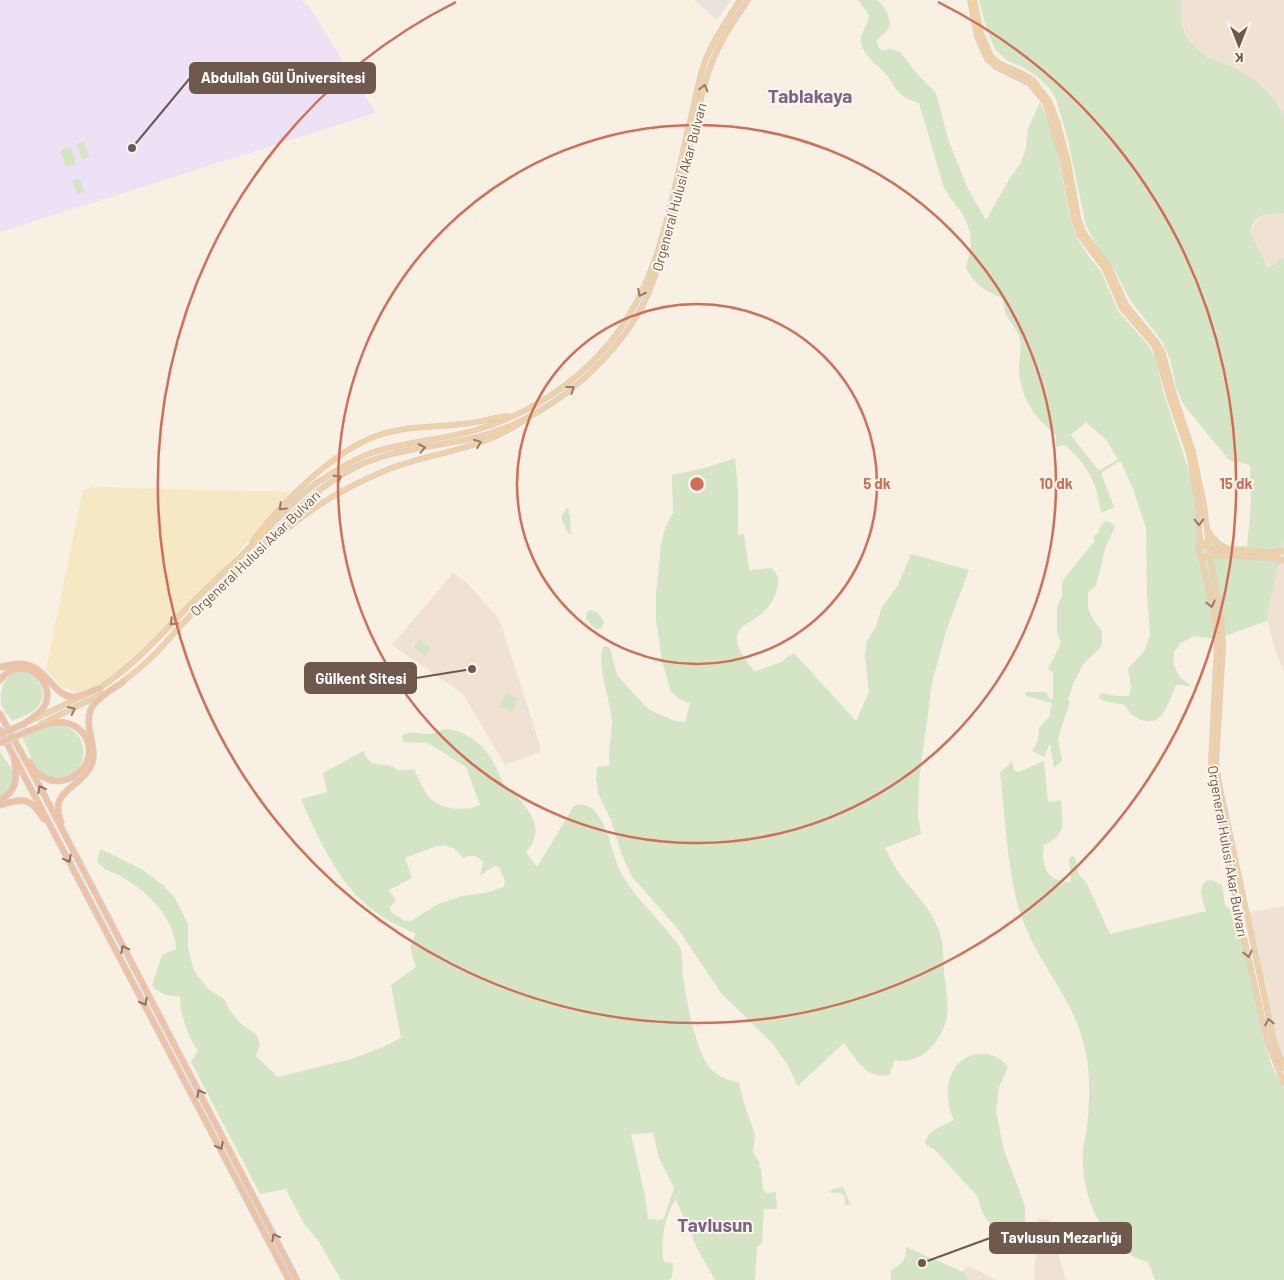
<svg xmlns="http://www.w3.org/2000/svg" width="1284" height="1280" viewBox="0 0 1284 1280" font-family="Barlow,sans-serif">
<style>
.residential{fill:#f0e2d3}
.industrial{fill:#e9e3de}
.education{fill:#ede1f6}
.green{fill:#d3e5c4;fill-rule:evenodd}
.sand{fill:#f5e8c2}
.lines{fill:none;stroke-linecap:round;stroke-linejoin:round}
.primary-casing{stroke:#d7d0cd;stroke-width:6}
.trunk-casing{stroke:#d7d0cd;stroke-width:7}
.primary{stroke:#f1d1a3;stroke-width:4}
.trunk{stroke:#efc2a2;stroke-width:4.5}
.trunk-bridge-casing{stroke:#d7d0cd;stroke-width:7;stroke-linecap:butt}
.trunk-bridge{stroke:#efc2a2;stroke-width:4.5}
.oneway{stroke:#967c66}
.oneway2{stroke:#8f7262}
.ring{fill:none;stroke:#d26d56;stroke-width:2.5}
.labels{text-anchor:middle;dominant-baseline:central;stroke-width:4;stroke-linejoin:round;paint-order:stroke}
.street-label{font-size:14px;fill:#6f584c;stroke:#fdf5ea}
.district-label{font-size:19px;font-weight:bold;fill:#7c658c;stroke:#fdf5ea}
.centre{fill:#d26d56;stroke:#fdf5ea;stroke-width:2.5}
.ring-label{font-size:15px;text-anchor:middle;font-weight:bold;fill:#d26d56;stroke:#fdf5ea;stroke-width:4;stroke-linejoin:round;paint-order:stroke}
.leader{fill:none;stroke:#6f584c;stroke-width:2}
.callout-dot{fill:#6f584c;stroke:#fdf5ea;stroke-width:2}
.callout{fill:#6f584c;stroke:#6f584c;stroke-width:2}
.callout-label{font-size:15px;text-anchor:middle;font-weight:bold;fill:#fff}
</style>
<rect width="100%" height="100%" fill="#f9f0e4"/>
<path class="residential" d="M 1181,0 L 1284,0 L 1284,115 L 1263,88 L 1246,74 L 1213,61 L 1195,48 L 1189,40 L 1181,22 Z
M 1271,212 L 1284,213 L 1284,257 L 1268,268 L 1250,232 L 1257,219 L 1264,214 Z
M 1284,540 L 1284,672 L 1275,650 L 1266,615 Z
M 453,573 L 465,581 L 496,615 L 501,624 L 540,745 L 540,752 L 505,765 L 463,694 L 392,645 Z
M 1284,906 L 1284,1067 L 1277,1051 L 1248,912 Z
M 1037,1219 L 1049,1219 L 1066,1280 L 1035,1280 L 1034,1269 L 1037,1252 L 1036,1240 Z
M 969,1266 L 991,1277 L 995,1280 L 969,1280 L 963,1272 L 965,1267 Z"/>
<path class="industrial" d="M 694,0 L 731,0 L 717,20 Z"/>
<path class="education" d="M 0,0 L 302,0 L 310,8 L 376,113 L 0,232 Z"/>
<path class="green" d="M 858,0 L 878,0 C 885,7 894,21 887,31 C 885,34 880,37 877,40 L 878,47 L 882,51 L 891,49 L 900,52 L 917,74 L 936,93 L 948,139 L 968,189 L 986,220 L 1011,176 L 1021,163 L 1026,148 L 1028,129 L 1040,102 L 1052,133 L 1062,175 L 1069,213 L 1075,234 L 1087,254 L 1102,273 L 1118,311 L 1148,345 L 1156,359 L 1163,391 L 1190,475 L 1204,540 L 1217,537 C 1224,548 1236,546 1247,546 L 1251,504 L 1250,465 L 1229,460 L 1183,404 L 1176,387 L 1170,359 L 1162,341 L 1130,300 L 1114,269 L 1100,251 L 1086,226 L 1068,140 L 1056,99 L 1049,88 L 1038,77 L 1023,67 L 1008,61 L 996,51 L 987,31 L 979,0 L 1181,0 L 1181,22 L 1186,36 L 1192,44 L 1208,58 L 1235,68 L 1255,80 L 1272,97 L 1284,115 L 1284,213 C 1267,214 1256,211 1250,232 L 1268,268 L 1284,257 L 1284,540 L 1267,613 L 1267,621 L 1216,639 L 1194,636 L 1181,643 L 1174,652 L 1173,663 L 1179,676 L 1191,686 L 1176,685 C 1172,694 1168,707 1162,715 C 1151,728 1131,719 1125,705 L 1101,700 L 1099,696 L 1101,693 L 1117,696 L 1129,696 L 1131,687 L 1128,669 L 1145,650 L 1150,634 L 1147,595 L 1146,528 L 1133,489 L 1121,462 L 1118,462 L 1101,473 L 1114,507 L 1101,513 C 1098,485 1088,465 1066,446 L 1062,445 L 1058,447 L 1056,446 L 1056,435 C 1034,418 1019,395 1019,367 C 1019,358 1022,349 1020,340 C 1016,322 1001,319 1004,298 C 987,293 974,284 966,268 L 971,246 L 970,232 L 963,214 L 951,199 L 944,188 L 919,103 C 912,101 906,99 901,94 C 895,90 893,84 889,78 C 880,66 862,57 861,41 C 861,30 869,24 869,15 ZM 1086,422 L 1106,440 L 1118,459 L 1099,471 L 1071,435 Z
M 84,142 L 89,157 L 82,159 L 77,144 Z
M 71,147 L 76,164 L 66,167 L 60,150 Z
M 80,179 L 84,192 L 77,194 L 72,181 Z
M 735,458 L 738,490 L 738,535 L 744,534 L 749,570 L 771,568 C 778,574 780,580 777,589 C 774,599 769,608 761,614 C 752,622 738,625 737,638 C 736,650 749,662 754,672 L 781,662 L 794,653 L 856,721 L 869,692 L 865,656 L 867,641 L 876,626 L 882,607 L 897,587 L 911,554 L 969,570 L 946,631 L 932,683 L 919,781 L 918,814 L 921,834 L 885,848 C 891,859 897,872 905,881 C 918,896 930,909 938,928 C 944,942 943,955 944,970 C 945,984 949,1001 947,1016 C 943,1040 921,1066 895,1060 L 889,1075 C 866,1080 856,1058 844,1043 L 798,1086 L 787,1064 L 773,1044 L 721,993 L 678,929 L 632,877 L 621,853 L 611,820 L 598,793 L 596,780 L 597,767 L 610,765 C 607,751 612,736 612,722 C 611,701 596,666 603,647 L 607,646 L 610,648 L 617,675 L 646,707 L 654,712 L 675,721 L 685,722 L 690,703 L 679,699 L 671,692 L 662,661 L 656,621 L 656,595 L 661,545 L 665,528 L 673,513 L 672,475 L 705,468 Z
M 568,507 L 570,516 L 571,535 L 568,533 L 561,518 L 564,512 Z
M 1106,521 L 1112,523 L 1115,526 L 1105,549 L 1096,586 L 1088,592 L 1088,608 L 1093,619 L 1102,631 L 1102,646 L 1084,663 L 1074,682 L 1068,699 L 1070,702 L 1058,738 L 1062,760 L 1054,768 L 1050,743 L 1044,757 L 1032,751 L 1038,741 L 1039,728 L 1049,717 L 1052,703 L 1026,696 L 1025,694 L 1026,692 L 1046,692 L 1050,699 L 1053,699 L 1053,672 L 1048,669 L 1061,643 L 1057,632 L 1057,608 L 1062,595 L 1062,584 L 1065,577 L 1094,542 L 1094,536 L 1098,533 L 1101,525 Z
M 590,610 L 597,612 L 604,622 L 601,629 L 595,629 L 586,619 L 586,614 Z
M 420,639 L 431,648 L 425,656 L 414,647 Z
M 18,672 C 37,672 51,692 37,708 C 31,714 20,717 12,721 C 9,716 3,710 1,704 C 0,689 4,675 18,672 Z
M 506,693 L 518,699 L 512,712 L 500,706 Z
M 52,724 C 94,724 92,778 57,778 C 51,778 44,775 40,771 C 32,762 27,747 22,736 Z
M 448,729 C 467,732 485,745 493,762 C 497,768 499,776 503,783 C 505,787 510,790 514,793 C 531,812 546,830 526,852 L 537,867 L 574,806 C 603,795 611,851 619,869 C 631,893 652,912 668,932 C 672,937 677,942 680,947 C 683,954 682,968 683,977 C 686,998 696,1051 709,1067 C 717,1076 727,1081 739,1082 L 743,1100 L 755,1135 L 753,1153 L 760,1163 L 759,1168 L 761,1168 L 763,1189 L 766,1193 L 776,1192 L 777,1209 L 764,1209 L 762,1243 L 757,1247 L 755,1280 L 715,1280 L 696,1246 L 676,1200 C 664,1213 660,1246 664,1262 L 673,1263 L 672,1278 L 668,1280 L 341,1280 L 318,1240 L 304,1224 L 286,1189 L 260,1194 L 191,1062 L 198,1050 C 187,1036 180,1013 180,996 C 168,997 159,994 152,985 L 162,955 L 176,949 C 174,917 148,892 122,877 C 116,873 106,871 101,866 C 95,862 98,854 101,849 L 141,869 L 163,885 L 175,898 L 188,924 L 188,948 L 194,971 L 208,989 L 224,999 L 230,1011 L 240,1023 L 257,1035 L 260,1045 L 256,1056 L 278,1077 L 351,1059 L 381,1048 L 401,1038 L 391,985 L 416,967 C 412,955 407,945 416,934 C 396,925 376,915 360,899 C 335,875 314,830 301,799 L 327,792 L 323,773 L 363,751 C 372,773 387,758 398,771 L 414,769 C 418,777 422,787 427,795 C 439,810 463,812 480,805 L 466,767 L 428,743 L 404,742 L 402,738 L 403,735 C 410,730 420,734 428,734 C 434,735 441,729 448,729 ZM 444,845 L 455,849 L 463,858 C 471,854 477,855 483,862 L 480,876 L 494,866 L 499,867 L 505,882 L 504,887 L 485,893 L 462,896 L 438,904 L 411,921 L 405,921 L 391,912 L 390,907 L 396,900 L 389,890 L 412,878 L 405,858 L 437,846 ZM 653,1133 L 659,1158 L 674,1188 L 664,1218 L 660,1220 L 648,1219 L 645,1196 L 631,1134 Z
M 0,752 C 14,772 23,780 0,799 Z
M 1012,761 L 1014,770 L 1018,772 L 1044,761 L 1048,802 L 1061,800 C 1062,820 1068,836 1044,845 C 1042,856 1043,873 1055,879 C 1060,881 1066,882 1071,883 L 1069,858 L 1072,856 L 1075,857 L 1078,873 L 1087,884 L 1110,934 L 1206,911 C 1204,903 1196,886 1207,881 C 1212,879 1217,882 1222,885 L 1225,905 L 1237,914 L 1265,1046 L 1272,1066 L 1284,1089 L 1284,1280 L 1155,1280 L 1148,1262 C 1131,1258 1122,1250 1111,1238 C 1090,1214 1081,1181 1083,1149 C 1084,1142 1086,1135 1087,1127 C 1090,1098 1091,1069 1083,1041 C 1072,999 1041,966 1025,926 C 1007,882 1006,821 1000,773 Z
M 977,1054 C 990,1053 1000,1057 1008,1067 L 999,1087 L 996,1112 L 1004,1150 L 1025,1206 L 1025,1226 L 1021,1233 L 1017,1236 L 1009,1238 L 997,1233 L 983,1214 L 977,1196 L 935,1150 L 925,1144 C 927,1130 943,1126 954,1120 C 942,1095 946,1060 977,1054 Z
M 843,1187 L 850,1204 L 845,1206 C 846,1194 844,1192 831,1193 L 831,1190 Z
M 906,1247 L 963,1272 L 969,1280 L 891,1280 L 891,1270 C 901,1264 907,1260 906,1247 Z"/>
<path class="sand" d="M 91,487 L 290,492 L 228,564 L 162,635 L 119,673 L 91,689 L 76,692 L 62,687 L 46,669 L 82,494 L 85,489 Z"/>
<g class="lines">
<defs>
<path id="primary" d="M 970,0 L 977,36 L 987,59 L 996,67 L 1030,84 L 1045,103 L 1063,163 L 1074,219 L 1079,234 L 1105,269 L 1122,308 L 1154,345 L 1157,353 L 1170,399 L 1189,453 L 1199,510 L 1199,552 C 1202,560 1212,558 1211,549 L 1207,545 L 1202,545 L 1199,548
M 974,0 L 981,34 L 991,56 L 998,63 L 1023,74 L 1033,80 L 1049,101 L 1057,121 L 1068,162 L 1078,218 L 1083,232 L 1109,267 L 1126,305 L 1157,343 L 1162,351 L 1175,398 L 1193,452 L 1204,505 L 1209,546
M 1208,531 L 1215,541 L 1226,549
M 252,542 C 280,504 334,450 379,435 C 407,426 434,427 462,424 C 478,423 492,418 507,416
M 1211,549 L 1276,553
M 1284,551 L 1278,551 L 1275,556 L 1279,561 L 1284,560
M 256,554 C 272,543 285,529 301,518 C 326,498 354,484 384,471 C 430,452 482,451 524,420
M 1201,556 L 1216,624 L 1217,644 L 1211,763 L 1213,780 L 1237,907 L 1268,1044 L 1284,1083
M 1276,558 L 1210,555 L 1221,619 L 1223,647 L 1216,762 L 1218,778 L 1274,1042 L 1284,1068
M 121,683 C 133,674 145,664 155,654 C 167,642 177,629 189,617 C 208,597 229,578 249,559 C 282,526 312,489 354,468 C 391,449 434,447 474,438 C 542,421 600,374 637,316 C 647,299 654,280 660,261 C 674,221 683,178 692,136 C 698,111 703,84 713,60 C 722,38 735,19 748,0
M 98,689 C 132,667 159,637 187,608 C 210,585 233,564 256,541 C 273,523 298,496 318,482 C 334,472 352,460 371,453 C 406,441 444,440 479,429 C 542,410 598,368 631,312 C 666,254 677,170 694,105 C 697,90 700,75 705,61 C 714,39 727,20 740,0
M 30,721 L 85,695
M 41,724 L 102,694"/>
<path id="trunk" d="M 0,667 C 8,666 15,663 23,664 C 47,666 54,698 74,697 C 82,696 92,691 100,688
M 0,680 C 23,650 64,687 40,712 C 35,717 29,720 24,724
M 0,714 L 39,785 L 297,1280
M 0,730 L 289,1280
M 28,731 C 37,728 48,723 57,722 C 65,722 73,724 79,729 C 108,754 69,798 39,774 C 35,771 32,766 30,762
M 0,800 C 20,789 16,776 14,757
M 0,805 C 24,798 30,797 44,819
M 61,822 C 48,790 80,789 91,766 C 99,748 83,727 91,709 C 96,698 113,689 123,682"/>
</defs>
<use href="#primary" class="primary-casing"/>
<use href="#trunk" class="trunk-casing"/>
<use href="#primary" class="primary"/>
<use href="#trunk" class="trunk"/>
<defs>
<path id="trunk-bridge" d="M 0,734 L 24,724
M 0,743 L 28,731"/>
</defs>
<use href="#trunk-bridge" class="trunk-bridge-casing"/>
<use href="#trunk-bridge" class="trunk-bridge"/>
</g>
<defs><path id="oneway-chevron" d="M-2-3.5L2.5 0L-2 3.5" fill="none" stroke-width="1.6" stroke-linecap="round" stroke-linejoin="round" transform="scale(1.25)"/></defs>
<g class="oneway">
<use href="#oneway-chevron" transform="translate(704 88) rotate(-75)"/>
<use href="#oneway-chevron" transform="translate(641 293) rotate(117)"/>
<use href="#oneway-chevron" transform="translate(571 389) rotate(-37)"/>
<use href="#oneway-chevron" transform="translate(478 443) rotate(-21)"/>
<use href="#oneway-chevron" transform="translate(422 448) rotate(-12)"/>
<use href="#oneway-chevron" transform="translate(338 478) rotate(-33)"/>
<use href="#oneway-chevron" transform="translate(282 507) rotate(136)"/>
<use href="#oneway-chevron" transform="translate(1199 522) rotate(89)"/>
<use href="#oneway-chevron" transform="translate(1211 604) rotate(77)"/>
<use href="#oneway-chevron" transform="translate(173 622) rotate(135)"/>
<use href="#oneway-chevron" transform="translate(72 710) rotate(-25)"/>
<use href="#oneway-chevron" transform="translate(1248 954) rotate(77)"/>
<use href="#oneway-chevron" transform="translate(1269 1022) rotate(-103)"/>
</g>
<g class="oneway2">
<use href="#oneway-chevron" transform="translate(41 789) rotate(-118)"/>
<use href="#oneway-chevron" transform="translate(68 859) rotate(62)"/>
<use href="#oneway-chevron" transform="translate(124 949) rotate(-117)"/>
<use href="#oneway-chevron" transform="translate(144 1002) rotate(62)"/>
<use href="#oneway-chevron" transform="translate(200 1093) rotate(-118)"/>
<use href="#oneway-chevron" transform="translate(220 1146) rotate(62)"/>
<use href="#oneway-chevron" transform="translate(275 1237) rotate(-117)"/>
</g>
<g class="ring">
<circle cx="697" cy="484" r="180"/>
<circle cx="697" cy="484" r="359"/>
<path d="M938 2A539 539 0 1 1 456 2"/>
</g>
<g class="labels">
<g class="street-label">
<text transform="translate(679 187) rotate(-75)">Orgeneral Hulusi Akar Bulvarı</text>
<text transform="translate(255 553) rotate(-44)">Orgeneral Hulusi Akar Bulvarı</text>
<text transform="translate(1228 851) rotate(80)">Orgeneral Hulusi Akar Bulvarı</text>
</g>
<g class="district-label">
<text x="810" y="95">Tablakaya</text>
<text x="715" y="1224">Tavlusun</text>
</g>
</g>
<circle cx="697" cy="484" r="8" class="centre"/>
<g class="ring-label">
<text x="877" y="489">5 dk</text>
<text x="1056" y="489">10 dk</text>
<text x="1236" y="489">15 dk</text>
</g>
<path class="leader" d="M132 148L190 78M472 669L416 678M922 1263L990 1238"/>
<g class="callout-dot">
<circle cx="132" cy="148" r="5"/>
<circle cx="472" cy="669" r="5"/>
<circle cx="922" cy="1263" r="5"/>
</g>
<g class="callout">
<rect x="190" y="63" width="185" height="30" rx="5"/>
<rect x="305" y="663" width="111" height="30" rx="5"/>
<rect x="990" y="1223" width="141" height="30" rx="5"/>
</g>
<g class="callout-label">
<text x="283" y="83">Abdullah Gül Üniversitesi</text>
<text x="361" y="684">Gülkent Sitesi</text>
<text x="1061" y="1243">Tavlusun Mezarlığı</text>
</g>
<g transform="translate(1239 45) rotate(180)" stroke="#fdf5ea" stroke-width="4" paint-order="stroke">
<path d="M0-4L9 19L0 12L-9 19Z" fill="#6f584c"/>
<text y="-8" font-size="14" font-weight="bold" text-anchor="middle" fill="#6f584c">K</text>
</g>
</svg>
